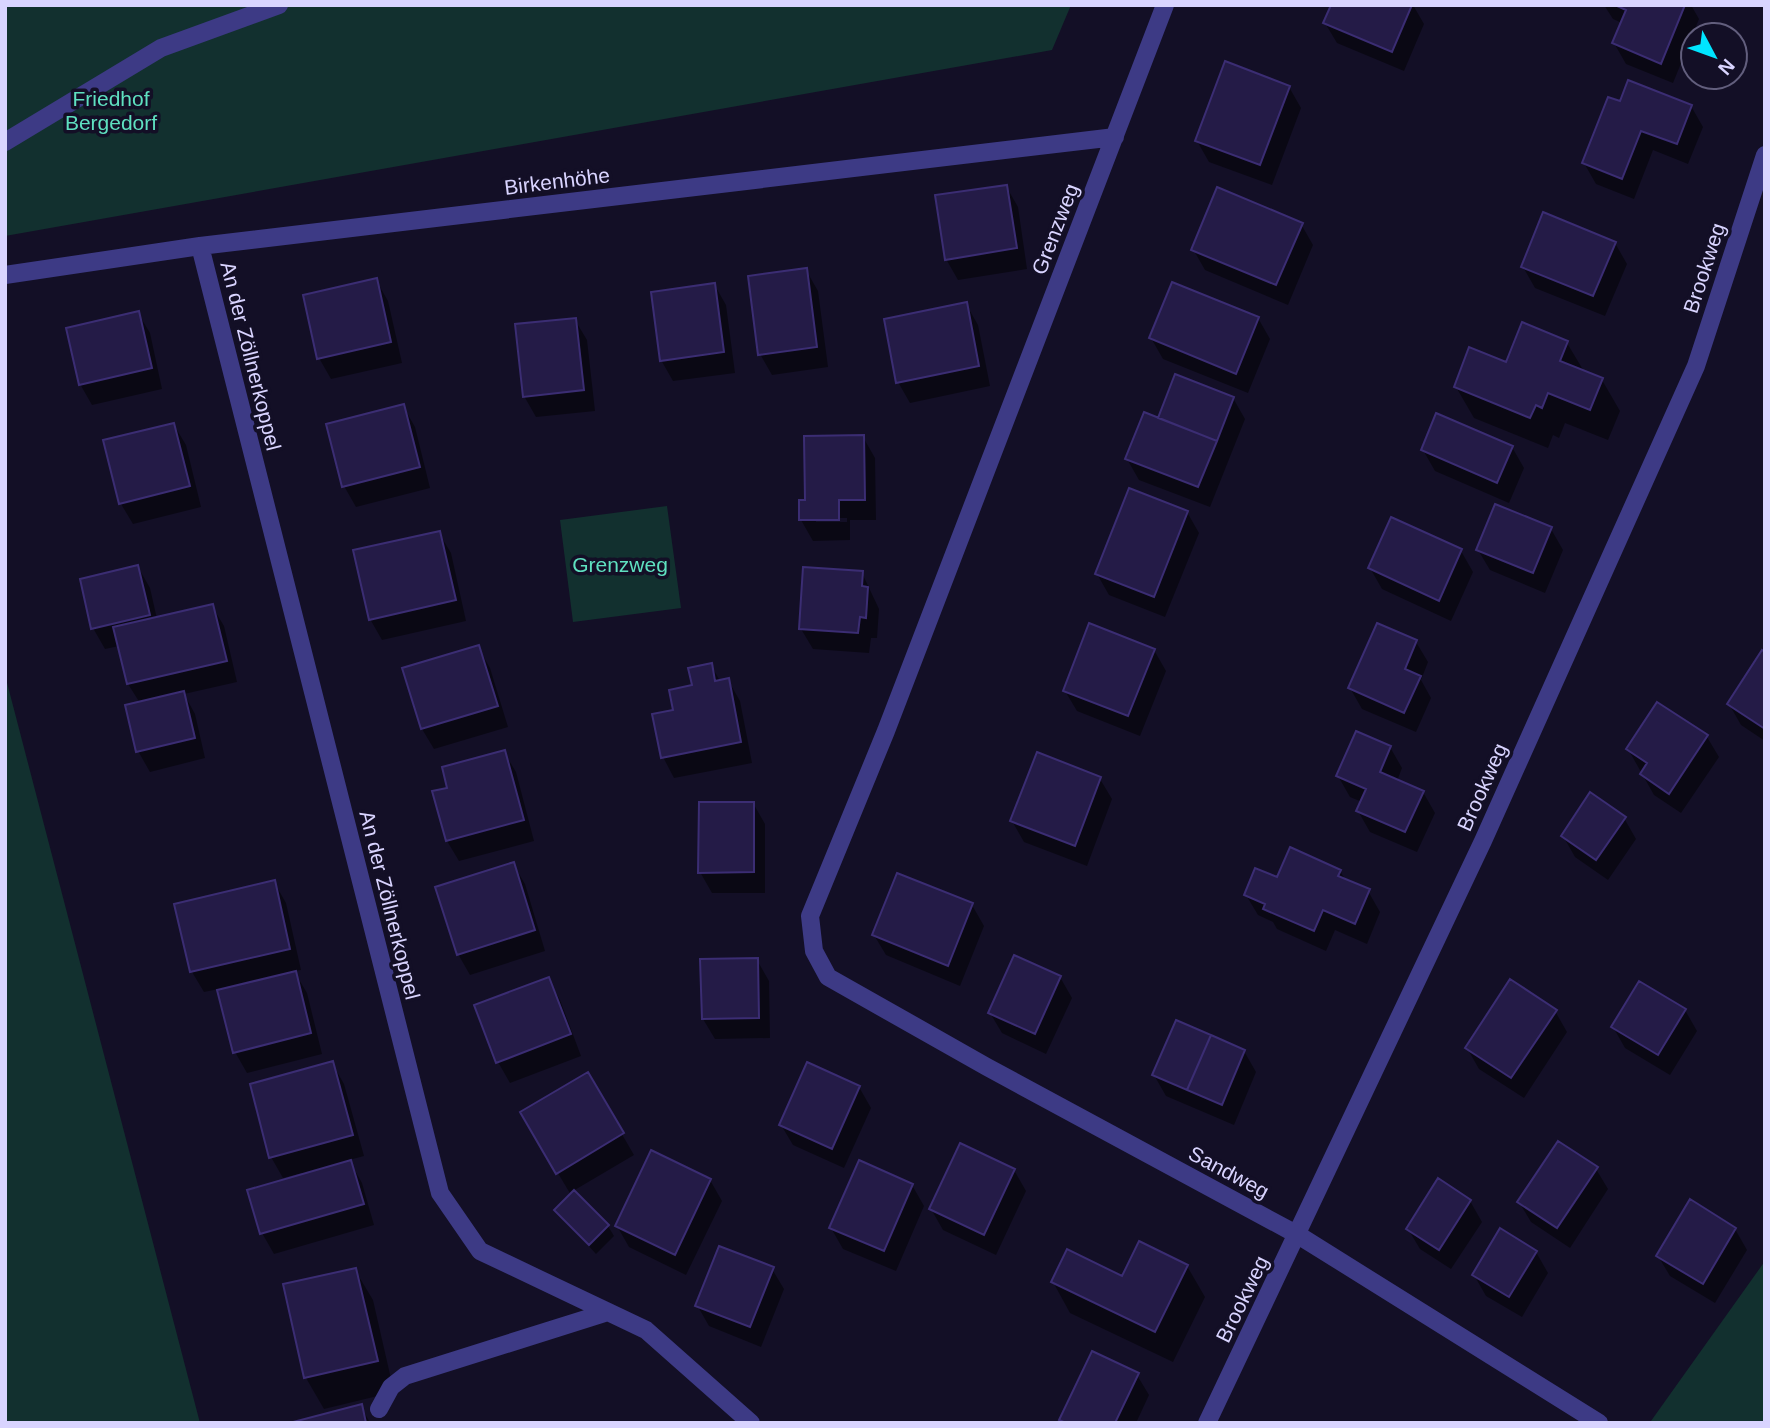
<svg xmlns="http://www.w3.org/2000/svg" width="1770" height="1428" viewBox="0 0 1770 1428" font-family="Arial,sans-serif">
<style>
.green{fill:#12302f}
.shadow{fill:#0007;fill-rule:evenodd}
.building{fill:#241b47;stroke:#3b2d73;stroke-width:2}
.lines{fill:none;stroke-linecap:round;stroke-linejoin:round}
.minor{stroke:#3d3a85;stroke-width:18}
.labels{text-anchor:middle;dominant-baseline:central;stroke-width:7;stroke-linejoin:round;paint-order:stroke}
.park-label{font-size:21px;fill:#5fe0c0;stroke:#130f26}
.street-label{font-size:21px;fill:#d9d4ff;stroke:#130f26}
</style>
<rect width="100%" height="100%" fill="#130f26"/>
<path class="green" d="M 5,5 L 1071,5 L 1052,50 L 5,236 Z
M 667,506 L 681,608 L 573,622 L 560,520 Z
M 5,675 L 200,1423 L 5,1423 Z
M 1765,1261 L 1765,1423 L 1651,1421 Z"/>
<path class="shadow" d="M 1333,5 L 1413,5 L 1424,24 L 1404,71 L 1337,43 L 1325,23 Z
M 1604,5 L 1691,5 L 1699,19 L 1673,83 L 1626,64 L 1614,43 L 1622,23 L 1613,19 Z
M 1289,87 L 1301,108 L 1272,185 L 1209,162 L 1197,141 Z
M 1621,104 L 1691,106 L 1703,127 L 1688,164 L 1653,150 L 1634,199 L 1596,184 L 1584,163 Z
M 1006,186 L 1018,207 L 1027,269 L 958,280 L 946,259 Z
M 1301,224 L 1313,245 L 1288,305 L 1205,270 L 1193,249 Z
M 1615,243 L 1627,264 L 1605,316 L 1535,288 L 1523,267 Z
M 806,270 L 818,291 L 828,367 L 772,375 L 760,354 Z
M 376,280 L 388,301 L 402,363 L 331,379 L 319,358 Z
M 714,284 L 726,305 L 735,373 L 673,381 L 661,360 Z
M 966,304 L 978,325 L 990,386 L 910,403 L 898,382 Z
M 138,313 L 150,333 L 162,389 L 92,405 L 80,384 Z
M 1258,318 L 1270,339 L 1248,393 L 1163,359 L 1151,338 Z
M 575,320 L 587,340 L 595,411 L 536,417 L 524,396 Z
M 1567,343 L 1585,373 L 1602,380 L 1620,411 L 1608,440 L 1565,423 L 1559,438 L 1553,435 L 1548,448 L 1474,418 L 1456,387 L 1507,364 Z
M 1233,398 L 1245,419 L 1210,507 L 1139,480 L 1127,459 L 1159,420 Z
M 403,406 L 415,427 L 430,488 L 356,507 L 344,486 Z
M 174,425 L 186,445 L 201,507 L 133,524 L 121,504 L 105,442 Z
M 863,437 L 875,458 L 876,520 L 850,520 L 850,540 L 813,541 L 801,520 L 807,502 ZM 816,518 L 847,518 L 847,522 L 816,522 Z
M 1512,447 L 1524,468 L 1509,503 L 1435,471 L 1423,450 Z
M 1187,512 L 1199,533 L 1165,617 L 1109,595 L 1097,574 Z
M 1551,529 L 1563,550 L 1545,593 L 1490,570 L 1478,550 Z
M 439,533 L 451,553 L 466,621 L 382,640 L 370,619 Z
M 1461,551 L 1473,572 L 1451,621 L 1382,589 L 1370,568 Z
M 138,567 L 150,588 L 157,619 L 212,606 L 224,626 L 237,682 L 184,694 L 195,714 L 205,758 L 150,772 L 138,751 L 140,703 L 128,684 L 119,646 L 105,649 L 93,628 Z
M 862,573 L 879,609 L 877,638 L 871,638 L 869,653 L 813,649 L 801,629 Z
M 1416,642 L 1428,662 L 1421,680 L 1431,698 L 1416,732 L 1362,709 L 1350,688 Z
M 478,647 L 490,668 L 508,727 L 434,749 L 422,729 Z
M 1154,650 L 1166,671 L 1140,736 L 1077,711 L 1065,691 Z
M 1765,654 L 1765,741 L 1741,725 L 1729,704 Z
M 711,665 L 720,681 L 728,680 L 740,701 L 752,763 L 674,778 L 663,757 L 675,711 Z
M 1707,737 L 1719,757 L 1681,813 L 1654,795 L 1628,749 Z
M 1390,747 L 1402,768 L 1397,781 L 1423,792 L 1435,813 L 1417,852 L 1370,832 L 1358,811 L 1362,802 L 1350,797 L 1338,776 Z
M 504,752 L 516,772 L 534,841 L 459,861 L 447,841 L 449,789 Z
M 1100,779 L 1112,799 L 1087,866 L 1024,842 L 1012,821 Z
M 753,803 L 765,824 L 765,893 L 712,893 L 700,872 Z
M 1624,818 L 1636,839 L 1608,880 L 1575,857 L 1563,836 Z
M 513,864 L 525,884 L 545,951 L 470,975 L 458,954 Z
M 1340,871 L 1346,881 L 1368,891 L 1380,912 L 1367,944 L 1335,930 L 1326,951 L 1277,929 L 1273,922 L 1258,915 L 1246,895 L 1278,880 Z
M 274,882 L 286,903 L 301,970 L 294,971 L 307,993 L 322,1054 L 247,1073 L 235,1052 L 219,989 L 204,992 L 192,972 L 177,905 Z
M 972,905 L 984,926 L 960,986 L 886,955 L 874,935 Z
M 757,960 L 769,981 L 770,1038 L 715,1039 L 703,1019 Z
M 1060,977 L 1072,998 L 1046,1054 L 1002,1033 L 990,1013 Z
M 548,979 L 560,1000 L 581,1056 L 510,1083 L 498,1062 Z
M 1685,1010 L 1697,1031 L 1670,1075 L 1625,1048 L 1613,1027 Z
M 1555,1011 L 1567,1032 L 1524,1098 L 1479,1069 L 1467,1048 Z
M 1244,1051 L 1256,1072 L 1234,1125 L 1166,1096 L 1154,1075 Z
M 332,1063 L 344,1084 L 364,1156 L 349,1160 L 362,1183 L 374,1225 L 274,1254 L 262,1233 L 302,1176 L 302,1173 L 283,1178 L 271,1157 Z
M 587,1074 L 634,1155 L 573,1191 L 608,1226 L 614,1236 L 596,1254 L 556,1210 L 571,1195 L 522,1113 Z
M 859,1087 L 871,1108 L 844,1168 L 793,1145 L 781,1125 Z
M 1596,1169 L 1608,1189 L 1570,1248 L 1531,1222 L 1519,1202 Z
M 1014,1170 L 1026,1191 L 996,1255 L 943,1230 L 931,1209 Z
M 710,1180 L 722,1201 L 686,1275 L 629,1247 L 617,1226 Z
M 912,1185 L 924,1206 L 896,1271 L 843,1249 L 831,1228 Z
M 1470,1201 L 1482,1222 L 1451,1269 L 1420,1249 L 1408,1229 Z
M 1735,1229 L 1747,1250 L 1715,1303 L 1670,1276 L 1658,1256 Z
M 1536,1252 L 1548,1273 L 1522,1317 L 1486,1296 L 1474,1275 Z
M 1187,1266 L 1205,1297 L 1173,1362 L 1070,1313 L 1053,1282 L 1123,1278 Z
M 772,1269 L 784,1289 L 761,1347 L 709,1326 L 697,1305 Z
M 355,1270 L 373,1300 L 394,1392 L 324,1409 L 306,1378 L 285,1286 Z
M 1137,1375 L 1149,1395 L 1136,1423 L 1063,1423 L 1061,1420 Z
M 361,1406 L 370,1423 L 297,1423 Z"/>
<path class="building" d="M 1331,5 L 1412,5 L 1392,52 L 1323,23 Z
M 1615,5 L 1685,5 L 1661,64 L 1612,43 L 1626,10 Z
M 1225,61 L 1290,86 L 1260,165 L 1195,141 Z
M 1628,80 L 1692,105 L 1677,144 L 1641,131 L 1622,179 L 1582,163 L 1608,97 L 1620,101 Z
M 1007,185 L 1017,248 L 945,260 L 935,195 Z
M 1217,187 L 1303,223 L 1276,285 L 1191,250 Z
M 1543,212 L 1616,242 L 1593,296 L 1521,267 Z
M 807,268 L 817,347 L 758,355 L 748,276 Z
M 377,278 L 391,342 L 317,359 L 303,295 Z
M 1172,282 L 1259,317 L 1236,374 L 1149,338 Z
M 715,283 L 724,352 L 660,361 L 651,292 Z
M 967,302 L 979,366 L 896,383 L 884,319 Z
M 139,311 L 152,368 L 79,385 L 66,328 Z
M 576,318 L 584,390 L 523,397 L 515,324 Z
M 1522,322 L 1568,341 L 1560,361 L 1603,378 L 1590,410 L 1548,393 L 1542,408 L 1536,405 L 1530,418 L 1454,387 L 1469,347 L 1506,362 Z
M 1175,374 L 1234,397 L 1217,441 L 1158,418 Z
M 404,404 L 420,467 L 342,487 L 326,424 Z
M 1144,412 L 1217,441 L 1198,487 L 1125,459 Z
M 1436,413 L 1513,446 L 1497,483 L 1421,450 Z
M 174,423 L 190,486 L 119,504 L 103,440 Z
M 864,435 L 865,500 L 839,500 L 839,520 L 799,520 L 799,500 L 805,500 L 804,436 Z
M 1129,488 L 1188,511 L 1154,597 L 1095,574 Z
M 1495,504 L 1552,527 L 1533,573 L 1476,550 Z
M 1391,517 L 1462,549 L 1439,601 L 1368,568 Z
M 440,531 L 456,600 L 369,620 L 353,550 Z
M 138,565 L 150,615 L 91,629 L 80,579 Z
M 803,567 L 863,571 L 862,586 L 868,587 L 866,618 L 860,617 L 858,633 L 799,629 Z
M 213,604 L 227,661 L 127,684 L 113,627 Z
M 1089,623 L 1155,649 L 1128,716 L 1063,691 Z
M 1377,623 L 1417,640 L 1405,669 L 1421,676 L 1404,713 L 1348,688 Z
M 479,645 L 498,706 L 421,729 L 402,668 Z
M 1762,650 L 1765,652 L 1765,729 L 1727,704 Z
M 712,663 L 715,681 L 729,678 L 741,742 L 661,758 L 652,714 L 673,710 L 669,690 L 692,685 L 688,668 Z
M 184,691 L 195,738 L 136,752 L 125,705 Z
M 1657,702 L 1708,735 L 1669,794 L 1640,774 L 1647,763 L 1626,749 Z
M 1356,731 L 1391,746 L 1380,772 L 1424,791 L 1405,832 L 1356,811 L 1366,789 L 1336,776 Z
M 505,750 L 524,820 L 446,841 L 432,791 L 447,788 L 442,767 Z
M 1037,752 L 1101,777 L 1075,846 L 1010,821 Z
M 1590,792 L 1626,817 L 1596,860 L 1561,836 Z
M 699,802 L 754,802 L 754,872 L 698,873 Z
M 1290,847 L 1341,870 L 1338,876 L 1370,889 L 1355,924 L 1323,910 L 1314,931 L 1263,909 L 1265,904 L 1244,895 L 1255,868 L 1277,877 Z
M 514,862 L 535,930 L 457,955 L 435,887 Z
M 897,873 L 973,903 L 948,966 L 872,935 Z
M 275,880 L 290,949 L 190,972 L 174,904 Z
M 1014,955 L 1061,976 L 1035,1034 L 988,1013 Z
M 758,958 L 759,1018 L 702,1019 L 700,959 Z
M 296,971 L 311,1033 L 233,1053 L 217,990 Z
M 549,977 L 571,1034 L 496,1063 L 474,1005 Z
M 1510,979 L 1557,1010 L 1511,1078 L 1465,1048 Z
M 1639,981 L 1686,1009 L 1658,1055 L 1611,1027 Z
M 1176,1020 L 1211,1035 L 1187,1090 L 1152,1075 Z
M 1211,1035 L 1245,1050 L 1222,1105 L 1187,1090 Z
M 333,1061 L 353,1135 L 269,1158 L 250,1084 Z
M 807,1062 L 860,1086 L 832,1149 L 779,1125 Z
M 588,1072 L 624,1133 L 556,1174 L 520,1112 Z
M 1558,1141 L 1598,1167 L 1557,1228 L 1517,1202 Z
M 960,1143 L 1015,1169 L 984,1235 L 929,1209 Z
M 651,1150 L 711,1179 L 675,1255 L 615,1226 Z
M 351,1160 L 364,1204 L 260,1234 L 247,1190 Z
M 859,1160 L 913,1184 L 884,1251 L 829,1228 Z
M 1438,1178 L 1471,1200 L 1439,1250 L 1406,1229 Z
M 574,1190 L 609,1225 L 589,1245 L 554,1210 Z
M 1690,1199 L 1736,1228 L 1703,1284 L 1656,1256 Z
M 1500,1228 L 1537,1251 L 1509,1297 L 1472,1275 Z
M 1139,1241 L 1188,1265 L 1155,1332 L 1051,1282 L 1067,1249 L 1122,1276 Z
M 719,1246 L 774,1267 L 750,1327 L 695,1306 Z
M 356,1268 L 378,1361 L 304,1378 L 283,1284 Z
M 1092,1351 L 1139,1373 L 1115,1423 L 1066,1423 L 1059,1420 Z
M 362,1404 L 366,1423 L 294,1423 L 293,1422 Z"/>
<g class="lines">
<path class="minor" d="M 1165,5 L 886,731 L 810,916 L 814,951 L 828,977 L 987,1067 L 1298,1235 L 1599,1423
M 5,142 L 161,48 L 279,5
M 200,246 L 440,1193 L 480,1251 L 646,1330 L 751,1423
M 5,275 L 200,246 L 1115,137
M 379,1409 L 391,1387 L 405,1376 L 608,1312
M 1207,1423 L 1483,841 L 1696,366 L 1765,155"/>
</g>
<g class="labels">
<g class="park-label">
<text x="111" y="98">Friedhof<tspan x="111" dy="24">Bergedorf</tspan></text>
<text x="620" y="564">Grenzweg</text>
</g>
<g class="street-label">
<text transform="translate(557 181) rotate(-7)">Birkenhöhe</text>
<text transform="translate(1055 229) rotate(-69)">Grenzweg</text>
<text transform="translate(1704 268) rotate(-72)">Brookweg</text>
<text transform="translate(251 356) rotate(76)">An der Zöllnerkoppel</text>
<text transform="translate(1482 787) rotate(-66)">Brookweg</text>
<text transform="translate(390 905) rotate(76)">An der Zöllnerkoppel</text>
<text transform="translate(1229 1172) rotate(28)">Sandweg</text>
<text transform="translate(1242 1299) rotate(-64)">Brookweg</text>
</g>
</g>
<rect width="1770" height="1428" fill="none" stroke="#d9d4ff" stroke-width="14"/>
<g transform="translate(1714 56) rotate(131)"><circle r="33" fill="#130f26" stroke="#625e7d" stroke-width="2"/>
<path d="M0-5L12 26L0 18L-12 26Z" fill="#00e5ff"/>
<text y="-10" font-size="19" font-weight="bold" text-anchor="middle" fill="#d9d4ff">N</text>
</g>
</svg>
